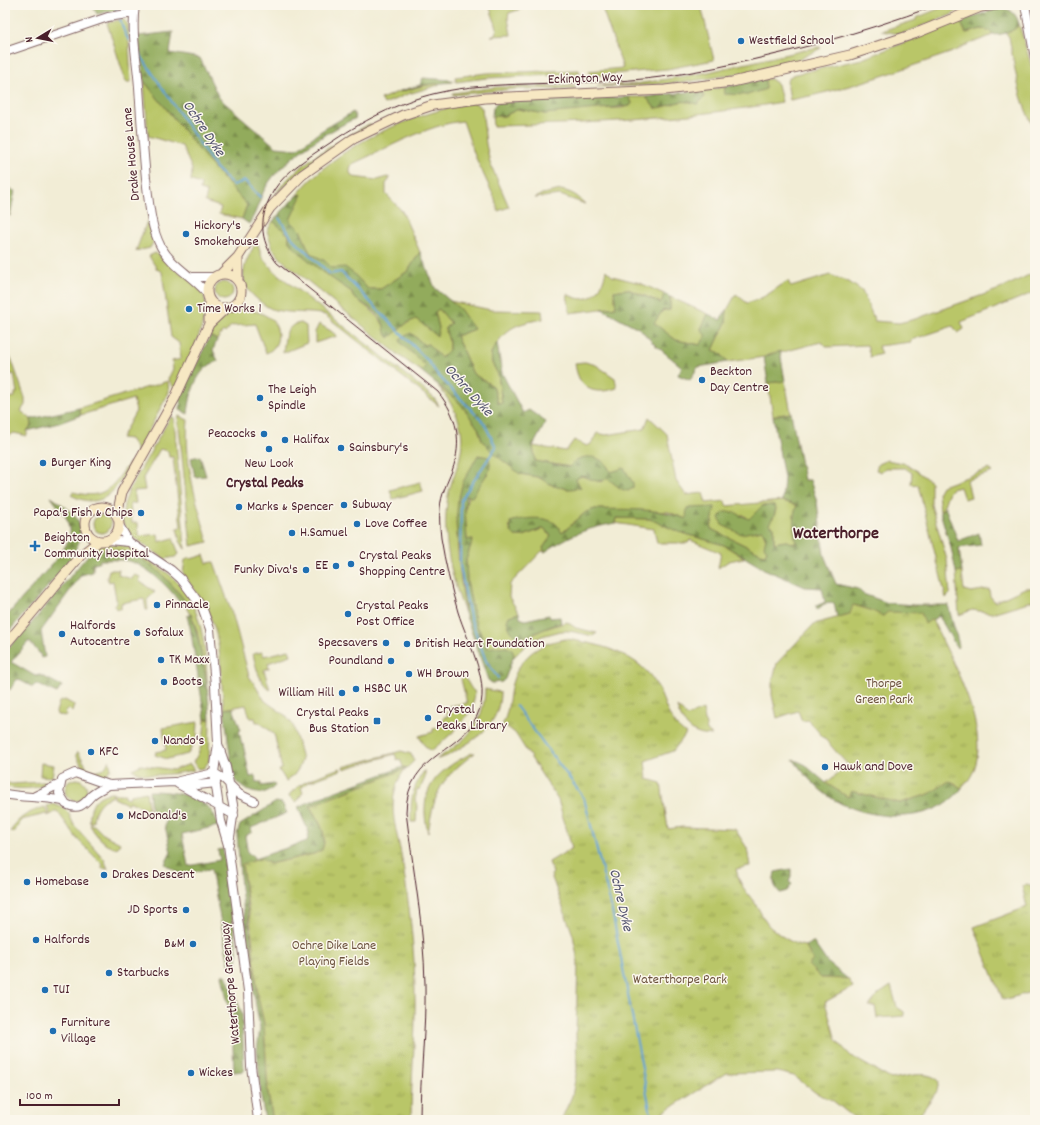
<svg xmlns="http://www.w3.org/2000/svg" width="1040" height="1125" viewBox="0 0 1040 1125" font-family="Dekko,sans-serif">
<style>
.grass{fill:#b9c667;stroke:#827249}
.forest{fill:url(#forest-firs);stroke:#6e6544}
.park{fill:url(#park-tufts);stroke:#827249}
.lines{fill:none;stroke-linecap:round;stroke-linejoin:round}
.stream{stroke:#60a2d4;stroke-width:2}
.tertiary-casing{stroke:#856767;stroke-width:10}
.secondary-casing{stroke:#856767;stroke-width:11}
.tertiary{stroke:#fff;stroke-width:8}
.secondary{stroke:#f7e8c3;stroke-width:9}
.tram{stroke:#4a1f2b;stroke-width:1}
.poi-dot{fill:#1f6fb2;stroke:#fbf7ec;stroke-width:1.5}
.labels{text-anchor:middle;dominant-baseline:central;stroke-width:3;stroke-linejoin:round;paint-order:stroke}
.poi-label{font-size:14px;fill:#4a1f2b;stroke:#fbf7ec;text-anchor:start}
.street-label{font-size:14px;fill:#4a1f2b;stroke:#fbf7ec}
.park-label{font-size:14px;fill:#6b513d;stroke:#fbf7ec}
.water-label{font-size:15px;font-style:italic;fill:#53536f;stroke:#fbf7ec}
.neighbourhood-label{font-size:15px;font-weight:bold;fill:#4a1f2b;stroke:#fbf7ec}
.district-label{font-size:18px;font-weight:bold;fill:#4a1f2b;stroke:#fbf7ec}
</style>
<defs>
<pattern id="forest-firs" width="22" height="20" patternUnits="userSpaceOnUse"><rect width="22" height="20" fill="#92ab5c"/><path d="M5 1l3.5 6h-7zM16 11l3.5 6h-7z" fill="#798b4c"/></pattern>
<pattern id="park-tufts" width="24" height="20" patternUnits="userSpaceOnUse"><rect width="24" height="20" fill="#b9c667"/><path d="M3 7l-1-3M5 7V3M7 7l1-3M15 17l-1-3M17 17v-4M19 17l1-3" fill="none" stroke="#98a055"/></pattern>
</defs>
<rect width="100%" height="100%" fill="#fbf7ec"/>
<filter id="ink" filterUnits="userSpaceOnUse"><feTurbulence type="fractalNoise" baseFrequency=".025" numOctaves="2"/><feDisplacementMap in="SourceGraphic" scale="8" xChannelSelector="R" yChannelSelector="G"/><feConvolveMatrix kernelMatrix="1 2 1 2 8 2 1 2 1" color-interpolation-filters="sRGB"/></filter>
<filter id="wash" filterUnits="userSpaceOnUse"><feTurbulence type="fractalNoise" baseFrequency=".012" numOctaves="4" result="noise"/><feDisplacementMap in="SourceGraphic" scale="16" xChannelSelector="R" yChannelSelector="G"/><feGaussianBlur stdDeviation="0.9" result="paint"/><feColorMatrix in="noise" values="0 0 0 0 0 0 0 0 0 0 0 0 0 0 0 0 0 1.4 0 .05"/><feComposite in="paint" operator="in"/></filter>
<g filter="url(#wash)">
<rect width="100%" height="100%" fill="#f2edd6"/>
<path class="grass" d="M 489,5 L 529,5 L 530,6 L 509,13 L 508,18 L 511,35 L 491,36 L 495,34 L 497,28 Z
M 601,5 L 701,5 L 714,60 L 667,69 L 590,76 L 589,71 L 623,68 Z
M 948,5 L 966,5 L 951,15 L 901,34 L 881,31 L 916,20 L 916,18 Z
M 123,19 L 128,24 L 131,82 L 126,82 L 107,23 Z
M 960,21 L 966,33 L 981,29 L 988,30 L 993,35 L 964,46 L 956,51 C 902,69 847,90 790,100 L 787,81 L 792,75 L 862,59 Z
M 1019,24 L 1035,78 L 1035,129 C 1019,103 1015,68 1009,37 L 1006,33 L 1016,28 Z
M 818,47 L 821,48 L 794,62 L 773,68 L 687,82 L 636,86 L 597,86 L 636,84 L 704,73 Z
M 579,70 L 580,74 L 486,78 L 456,82 L 455,77 L 487,73 Z
M 765,79 L 771,79 L 778,84 L 782,102 C 686,119 590,124 493,126 L 492,116 L 504,116 L 518,109 L 545,114 L 571,110 L 621,108 L 630,106 L 632,103 L 629,97 L 646,97 L 655,108 C 674,107 676,97 697,104 L 704,98 L 703,90 L 725,87 L 724,94 Z
M 144,81 L 212,166 L 247,205 L 242,219 L 219,214 L 221,207 L 205,202 L 207,192 L 200,190 L 201,184 L 191,181 L 192,169 L 182,146 L 148,136 Z
M 437,83 L 439,85 L 408,94 L 384,104 L 381,99 L 400,91 Z
M 577,86 L 573,89 L 515,89 L 453,95 L 453,93 L 497,87 Z
M 467,103 L 475,103 L 482,108 L 486,144 L 490,163 L 509,207 L 498,211 L 495,199 L 475,156 L 463,121 C 429,124 384,150 352,164 C 349,170 349,172 353,177 L 377,180 L 387,177 L 390,178 L 386,184 L 386,194 L 402,211 L 420,252 L 408,271 L 381,289 L 368,289 L 354,274 L 332,268 L 325,261 L 310,253 L 300,230 L 290,220 L 301,195 L 296,196 C 338,144 404,118 467,103 Z
M 369,124 L 372,125 L 298,174 L 276,194 C 295,164 339,141 369,124 Z
M 561,190 C 572,192 578,196 585,204 L 560,195 L 535,198 L 542,194 Z
M 147,221 L 154,241 L 150,248 L 136,251 Z
M 273,221 L 289,235 L 289,242 C 309,262 329,277 352,292 L 353,297 C 372,311 380,314 389,337 L 407,323 L 416,319 L 439,328 L 435,311 L 439,309 L 451,323 L 445,328 L 449,341 L 449,350 L 441,358 L 428,344 L 424,345 L 411,333 L 417,357 L 426,366 L 421,371 L 401,357 L 282,260 L 273,249 L 267,231 Z
M 257,241 L 262,257 L 275,272 L 406,375 L 434,398 L 439,406 L 325,315 C 308,311 291,314 275,310 C 269,309 262,303 257,299 C 234,280 245,262 257,241 Z
M 155,253 C 164,257 170,265 177,270 C 187,277 199,284 204,296 C 212,316 185,370 175,389 L 168,379 L 173,369 L 172,361 L 181,359 L 179,343 L 171,337 L 162,272 L 157,269 L 149,256 Z
M 606,270 L 612,276 L 640,283 L 664,294 L 662,303 L 628,289 L 614,291 L 616,307 L 570,313 L 567,294 C 589,307 602,292 606,270 Z
M 1035,272 L 1035,292 L 961,322 L 964,329 L 958,333 L 953,326 L 911,340 L 911,342 L 878,346 L 881,354 L 870,357 L 867,345 L 828,347 L 821,342 L 764,357 L 728,362 L 720,353 L 713,350 L 726,322 L 727,310 L 736,294 L 747,303 C 768,297 771,291 788,281 L 791,287 L 830,275 L 849,282 L 862,291 L 875,321 L 899,323 L 915,319 L 1000,289 Z
M215 291a9 9 0 1 1 18 0a9 9 0 1 1-18 0Z
M 670,297 L 708,314 L 701,329 L 707,336 L 701,345 L 676,340 L 653,323 L 663,310 L 670,310 Z
M 450,301 L 491,310 L 542,311 L 543,319 C 515,324 506,327 491,353 L 492,363 L 498,374 L 502,403 L 498,403 L 493,386 L 473,374 L 456,336 L 474,329 Z
M 240,310 C 250,310 259,311 268,317 C 281,325 282,347 266,353 L 255,324 L 231,326 L 225,333 L 223,331 L 217,340 L 210,336 C 217,321 224,315 240,310 Z
M 301,323 L 306,326 L 307,343 L 283,353 C 285,339 284,325 301,323 Z
M 319,324 L 331,331 L 337,336 L 315,343 L 315,332 Z
M 5,353 L 11,358 L 25,398 L 25,405 L 21,411 L 31,419 L 32,425 L 27,431 L 27,436 L 14,433 L 5,438 L 5,398 L 15,397 L 15,393 L 17,393 L 14,374 L 5,375 Z
M 585,362 L 596,365 L 615,378 L 617,388 C 593,396 578,389 575,363 Z
M 168,381 L 169,392 L 136,455 L 136,448 L 130,439 L 121,438 L 136,411 L 133,399 L 81,415 L 79,408 Z
M 785,381 L 791,413 L 773,416 L 768,383 Z
M 438,386 L 460,403 L 478,428 L 482,440 L 520,474 L 538,477 L 554,486 L 569,489 L 576,479 L 581,476 C 589,477 594,481 602,482 L 607,478 L 611,480 L 608,467 L 570,467 L 535,461 L 533,446 L 566,451 L 574,440 L 587,446 L 591,444 L 597,433 L 606,435 L 644,429 L 649,417 L 667,434 L 676,481 L 686,495 L 703,493 L 706,503 L 725,501 L 726,506 L 782,501 L 797,505 C 792,519 794,530 796,544 L 786,541 L 774,543 L 774,527 L 768,524 L 774,516 L 776,509 L 774,505 L 762,506 L 749,519 L 742,514 L 752,532 L 762,530 C 766,538 769,546 765,555 L 711,529 L 714,507 L 686,519 L 669,512 L 595,509 L 586,512 L 562,533 L 556,524 L 509,526 L 511,532 L 515,536 L 524,536 L 544,528 L 551,537 L 543,548 L 545,552 L 542,551 L 510,584 L 509,597 L 519,613 L 509,616 L 535,634 L 541,630 L 567,622 L 576,628 L 597,633 L 593,636 L 570,631 L 561,631 L 542,636 L 526,645 L 510,661 L 514,654 L 499,647 L 487,648 L 475,621 L 467,581 L 466,560 L 473,539 L 467,540 C 465,513 460,491 488,474 L 463,482 C 451,526 460,570 465,613 C 452,580 442,539 447,503 C 448,489 454,477 458,464 C 468,433 458,410 438,386 Z
M 171,416 L 174,418 L 185,549 L 180,541 L 177,528 L 181,527 L 173,457 L 169,457 L 168,451 L 160,449 L 143,478 L 145,490 L 134,491 L 136,503 L 130,504 L 132,523 L 138,523 L 139,536 L 158,534 L 159,542 L 173,538 L 179,554 L 175,557 L 165,559 L 131,536 L 122,522 L 124,504 L 129,490 Z
M 179,416 L 188,420 C 184,465 196,499 208,542 L 191,546 L 178,418 Z
M 887,460 L 907,464 L 931,482 L 931,505 L 947,560 L 950,594 L 946,598 L 918,485 L 911,484 L 912,473 L 905,468 L 885,468 L 881,472 L 876,470 L 878,464 Z
M 130,462 L 131,463 C 117,488 104,513 71,495 L 73,492 C 106,501 112,486 130,462 Z
M 989,469 L 993,472 L 967,480 L 971,497 L 964,499 L 960,487 L 951,489 C 945,497 946,505 940,512 L 938,493 L 942,486 Z
M93 524a9 9 0 1 1 18 0a9 9 0 1 1-18 0Z
M 616,518 L 650,519 L 679,532 L 724,545 L 744,558 L 729,561 L 718,568 L 721,553 L 690,540 L 688,543 L 657,543 L 654,529 L 615,523 Z
M 105,544 L 129,546 L 170,575 L 185,590 L 195,604 L 193,605 C 205,631 206,661 208,690 L 197,631 L 191,614 L 190,615 L 185,605 L 187,604 C 169,578 143,553 111,549 C 102,547 96,553 88,555 L 99,545 Z
M 204,555 L 207,563 L 214,562 L 233,616 L 249,676 L 265,701 L 285,715 L 293,725 L 302,759 L 299,768 L 294,775 L 286,781 L 279,770 L 282,769 L 275,737 L 273,733 L 259,722 L 256,722 L 255,718 L 250,718 L 246,705 L 224,709 C 220,676 223,642 208,612 C 201,597 190,586 183,573 L 185,560 L 189,557 L 191,559 Z
M 109,570 L 119,570 L 118,575 L 132,579 L 134,575 L 141,577 L 139,581 L 155,592 L 147,600 L 148,610 L 146,610 L 144,599 L 121,603 L 121,609 L 116,608 L 113,605 L 117,604 L 113,581 L 109,582 L 107,578 Z
M 956,572 L 962,572 L 964,590 L 971,592 L 989,589 L 990,596 L 995,602 L 1025,588 L 1035,588 L 1035,600 L 992,613 L 972,610 L 959,615 Z
M 289,650 L 291,655 L 268,663 L 269,668 L 264,670 L 270,690 C 259,682 256,667 253,654 L 262,652 L 264,656 Z
M 463,677 C 469,681 469,688 475,692 C 473,719 450,735 431,751 L 424,745 L 419,736 L 433,732 L 433,729 L 442,726 L 444,717 L 448,716 L 447,712 L 451,711 L 450,706 L 467,703 L 461,679 Z
M 485,689 L 500,692 C 500,720 484,734 462,747 C 454,752 446,758 437,759 C 466,740 484,726 485,689 Z
M 65,700 L 74,705 L 72,712 L 69,709 L 65,711 L 67,716 L 57,715 L 56,712 L 59,702 Z
M 677,707 L 687,716 L 703,710 L 707,731 L 712,735 C 694,738 681,723 677,707 Z
M 205,719 L 210,719 L 209,761 L 204,768 L 198,769 L 193,762 C 203,748 204,736 205,719 Z
M 198,722 L 197,737 L 188,754 L 167,759 L 155,755 L 156,752 L 166,750 L 163,728 Z
M 401,751 L 411,754 L 414,761 L 407,768 L 403,767 L 400,759 L 397,760 L 395,754 L 344,769 L 343,767 Z
M 78,752 L 88,769 C 101,773 105,770 109,760 L 111,768 L 105,776 C 89,777 82,768 76,754 Z
M 472,753 L 475,753 C 440,779 435,790 428,833 C 417,789 436,771 472,753 Z
M 190,764 L 194,770 C 177,773 146,780 132,769 L 141,765 L 173,770 Z
M 340,768 L 341,770 L 309,782 L 301,788 L 303,792 L 296,803 L 289,796 C 294,784 328,772 340,768 Z
M 425,770 L 425,778 L 420,789 L 417,789 L 415,801 L 417,802 L 416,822 L 411,822 C 410,802 412,786 425,770 Z
M65 790a11 11 0 1 1 22 0a11 11 0 1 1-22 0Z
M 5,782 L 12,784 L 43,782 L 47,784 C 34,790 19,789 5,787 Z
M 146,792 L 149,811 L 129,801 L 127,804 L 114,798 L 114,794 L 125,794 L 125,798 L 129,798 L 130,795 Z
M 113,793 L 112,797 C 101,798 93,811 93,822 L 90,823 C 88,807 96,793 113,793 Z
M 53,804 L 64,808 L 68,812 L 74,825 L 104,859 L 108,869 L 101,868 L 103,865 L 78,840 L 57,811 L 50,815 L 47,806 Z
M 45,807 L 49,816 L 46,814 L 21,820 L 14,833 L 11,831 C 17,817 31,811 45,807 Z
M 90,825 L 94,825 L 103,834 L 120,843 L 118,847 L 114,848 C 104,844 95,835 90,825 Z
M 891,986 L 897,1007 L 904,1012 L 905,1016 L 877,1018 L 875,1006 L 869,1006 L 879,994 Z"/>
<path class="forest" d="M 92,5 L 115,5 L 117,10 L 97,14 Z
M 1000,8 C 1011,9 1016,13 1019,24 C 1013,33 1003,34 993,35 L 988,30 L 981,29 L 966,33 L 960,21 Z
M 173,32 L 170,53 L 200,58 L 219,98 L 276,147 L 297,149 L 321,131 L 353,112 L 356,118 C 327,132 282,159 266,187 C 259,199 257,212 249,224 L 242,219 L 247,205 L 212,166 L 144,81 L 138,36 Z
M 423,78 L 452,80 L 452,82 L 424,85 L 400,92 L 400,91 L 420,85 Z
M 765,79 L 766,89 L 747,95 L 724,94 L 725,87 Z
M 703,90 L 704,98 L 697,104 C 676,97 674,107 655,108 L 646,97 Z
M 629,97 L 632,103 L 630,106 L 545,114 L 518,109 L 504,116 L 492,116 L 493,108 L 496,103 L 503,102 Z
M 5,188 L 15,191 L 10,216 L 5,214 Z
M 302,194 L 290,220 L 300,230 L 310,253 L 325,261 L 332,268 L 345,267 L 354,274 L 368,289 L 381,289 L 408,271 L 420,252 L 435,288 L 460,309 L 474,329 L 456,336 L 473,374 L 493,386 L 498,403 L 502,403 L 498,374 L 492,363 L 491,353 L 497,343 L 502,373 L 523,413 L 529,410 L 546,422 L 533,446 L 535,461 L 570,467 C 575,456 593,454 602,461 C 606,463 608,468 611,472 L 624,468 L 633,483 L 633,488 L 628,491 L 621,489 L 607,478 C 597,485 592,478 581,476 L 576,479 L 581,488 L 569,489 L 554,486 L 538,477 L 520,474 L 493,453 L 482,440 L 478,428 L 460,403 L 421,371 L 426,366 L 401,343 L 400,339 L 411,333 L 424,345 L 428,344 L 441,358 L 449,350 L 449,341 L 445,328 L 451,323 L 439,309 L 435,312 L 439,328 L 437,336 L 416,319 L 407,323 L 389,338 C 381,328 386,328 382,321 C 378,311 361,303 353,297 L 352,292 C 329,277 308,262 289,242 L 289,235 L 273,221 L 296,196 Z
M 627,289 L 661,303 L 664,294 L 670,297 L 670,310 L 663,310 L 654,323 L 676,340 L 700,345 L 706,336 L 701,329 L 708,314 L 720,320 L 727,310 L 726,322 L 713,350 L 720,353 L 728,362 L 698,367 L 690,380 L 678,375 L 682,367 L 654,344 L 640,329 L 602,309 L 616,307 L 614,291 Z
M 210,336 L 217,340 L 213,350 L 218,361 C 196,368 190,394 188,414 L 180,410 L 181,403 L 179,400 Z
M 780,351 L 785,381 L 768,383 L 764,357 Z
M 79,408 L 81,415 L 59,423 L 27,431 L 32,425 L 31,419 Z
M 791,413 L 804,480 L 810,480 L 817,502 L 824,555 L 836,584 L 858,589 L 863,594 L 888,603 L 914,605 L 948,605 L 959,645 L 957,648 L 939,616 L 925,624 L 883,616 L 870,610 L 854,605 L 851,614 L 837,617 L 834,603 L 824,604 L 817,610 L 816,606 L 825,602 L 822,588 L 805,587 L 764,569 L 724,545 L 679,532 L 650,519 L 616,518 L 615,523 C 585,529 571,534 545,552 L 543,548 L 551,536 L 544,528 L 523,536 L 515,536 L 511,532 L 510,522 C 522,518 547,515 557,525 C 559,527 560,530 562,533 L 586,512 L 595,509 C 626,510 657,507 686,519 L 687,508 L 715,507 L 711,529 L 765,555 L 767,550 L 764,546 L 766,538 L 762,530 L 741,534 L 722,525 L 719,517 L 724,512 L 734,512 L 749,519 L 762,506 L 774,505 L 776,508 L 774,516 L 769,524 L 774,527 L 774,543 L 786,541 L 796,544 C 794,530 791,519 797,505 L 782,501 L 784,478 L 773,416 Z
M 478,455 L 489,457 L 491,468 L 472,497 L 466,496 L 465,507 L 467,540 L 473,539 L 466,560 L 467,581 L 475,621 L 487,648 C 496,647 512,643 514,655 L 505,679 L 502,682 L 492,683 L 488,680 L 465,613 L 456,523 L 458,501 L 463,482 Z
M 200,456 L 206,476 L 195,477 L 191,458 Z
M 51,497 C 82,517 90,527 69,562 L 5,636 L 5,618 L 59,556 L 71,537 L 67,519 Z
M 945,507 L 958,541 L 979,533 L 981,545 L 959,548 L 962,572 L 956,572 L 951,548 L 940,512 Z
M 111,549 C 118,551 126,551 132,554 C 155,564 173,585 187,604 L 181,605 C 172,589 147,566 129,561 C 120,559 109,560 100,560 L 99,563 L 93,564 L 93,572 L 81,575 L 41,631 L 45,657 L 41,658 L 40,654 L 29,641 L 11,662 L 35,676 L 40,675 L 62,686 L 57,693 L 36,684 L 33,687 L 17,679 L 10,690 L 5,687 L 5,651 L 30,625 L 88,555 L 98,550 Z
M 519,613 L 520,618 L 525,620 L 549,615 L 550,618 L 560,617 L 561,623 C 555,625 548,627 542,630 C 527,636 513,645 507,621 L 509,616 Z
M 191,614 C 202,648 208,684 210,719 L 205,719 L 190,627 L 187,616 Z
M 233,708 L 241,730 L 239,731 L 242,745 L 243,744 L 250,777 L 255,776 L 256,782 L 261,782 L 261,786 L 274,784 L 275,786 C 262,800 241,791 233,777 L 224,709 Z
M 793,759 L 804,764 L 826,783 L 848,797 L 851,791 L 900,803 L 929,794 L 949,781 L 962,788 C 935,824 879,821 842,804 C 822,795 806,777 793,759 Z
M 403,767 L 407,768 L 310,806 C 317,821 329,833 322,850 L 314,854 L 270,864 L 261,859 L 242,865 L 258,997 L 264,1023 L 268,1092 L 273,1120 L 265,1120 L 261,1097 L 257,1050 L 260,1028 L 254,994 L 241,888 L 237,834 L 240,825 L 276,802 L 282,803 L 287,813 L 251,828 L 252,832 L 245,836 L 248,854 L 253,855 L 254,859 L 307,841 L 309,833 L 298,807 L 328,794 Z
M 149,791 C 174,791 213,796 218,826 L 182,834 L 188,866 L 220,860 L 218,850 L 223,849 L 238,955 L 236,968 L 231,968 L 228,961 L 211,869 L 180,874 L 165,864 L 171,852 L 165,826 L 166,818 L 151,811 Z
M 791,869 L 791,877 L 789,882 L 792,884 L 787,891 L 780,893 C 773,885 773,882 775,872 Z
M 813,942 L 827,962 L 848,979 L 821,978 L 808,965 L 813,960 L 805,946 Z
M 222,975 L 226,975 L 242,1013 L 244,1071 L 234,1072 L 232,1025 Z"/>
<path class="park" d="M 420,482 L 423,491 L 393,499 L 390,490 Z
M 853,605 L 870,610 L 883,616 L 888,612 L 921,613 L 925,624 L 932,619 C 950,658 995,734 971,776 C 969,780 965,784 962,788 L 949,781 L 929,794 L 900,803 L 851,791 L 848,797 L 826,783 L 848,765 L 808,720 L 802,721 L 798,711 L 777,718 L 772,695 L 772,683 L 777,663 L 814,624 L 850,614 Z
M 566,639 C 600,644 642,654 658,688 C 667,707 668,721 686,734 L 673,751 L 645,761 L 647,779 L 661,783 L 668,829 L 682,827 L 735,829 L 747,848 L 750,866 L 736,869 C 740,886 745,890 755,903 C 760,910 763,919 768,925 C 776,933 793,945 805,946 L 813,960 L 808,965 L 821,978 L 848,979 L 853,987 L 825,1002 L 836,1040 L 851,1056 L 891,1079 C 906,1077 927,1069 939,1081 L 937,1091 L 916,1120 L 857,1120 L 832,1100 L 816,1093 L 794,1076 L 778,1072 L 726,1073 L 662,1113 L 664,1120 L 561,1120 L 572,1096 L 577,1069 L 576,1034 L 578,962 L 573,935 L 551,875 L 553,873 L 549,862 L 572,848 L 558,800 L 515,733 L 506,726 L 500,729 C 507,718 508,707 510,694 C 514,662 535,643 566,639 Z
M 41,763 L 54,765 L 52,777 L 40,776 Z
M 405,769 C 384,799 396,826 402,859 C 409,904 415,950 415,995 C 416,1037 411,1078 411,1120 L 273,1120 L 268,1092 L 264,1023 L 258,997 L 251,927 L 242,864 L 261,859 L 270,864 L 314,854 L 322,850 C 329,833 318,821 310,806 Z
M 1027,884 L 1035,887 L 1035,991 L 1003,1000 L 974,927 L 1027,907 L 1022,886 Z"/>
<g class="lines">
<path class="stream" d="M 115,5 L 117,10
M 120,19 L 125,34 L 129,40
M 139,53 L 216,168 L 233,185 L 245,181 L 260,197
M 279,218 L 293,239 L 330,274 L 341,272 L 428,361 L 437,374 L 484,423 L 496,447 L 461,500 L 460,566 L 470,617 L 486,661 L 498,678
M 516,706 L 584,798 L 611,906 L 652,1120"/>
</g>
</g>
<g filter="url(#ink)">
<g class="lines">
<defs>
<path id="tertiary" d="M 135,5 C 131,32 137,60 139,87 C 141,118 143,148 146,178 C 149,201 150,226 161,247 C 172,266 192,276 206,292
M 1025,5 L 1035,58
M 5,52 L 108,17 L 134,13
M 193,277 L 213,277
M 119,525 L 129,542
M 108,540 L 129,542 L 171,570 L 181,579 L 202,607 L 210,629 L 215,685 L 218,743 L 214,773 L 221,821 L 228,845 L 244,962 L 248,991 L 251,1066 L 258,1120
M 218,744 L 226,767 L 234,810 L 229,844
M 214,773 L 224,779 L 239,794 L 254,801
M 179,781 L 214,773
M 178,784 L 234,815
M 109,785 C 103,788 97,791 92,795 C 84,804 79,811 66,804 L 59,793 L 62,779 L 75,773 L 109,785 L 174,782 L 198,785 L 216,783
M 5,794 C 24,798 43,796 62,801
M 35,796 L 60,784"/>
<path id="secondary" d="M207 291a17 17 0 1 1 34 0a17 17 0 1 1-34 0Z
M 221,274 L 238,257 L 270,208 L 302,175 L 353,139 L 403,115 L 433,105 L 485,98 L 665,90 L 732,82 L 850,55 L 914,34 L 981,7 L 997,5
M 238,281 L 238,257
M 209,324 L 209,301
M85 524a17 17 0 1 1 34 0a17 17 0 1 1-34 0Z
M 117,515 L 122,492 L 175,398 L 209,324 L 225,309
M 5,645 L 81,555 L 99,541"/>
</defs>
<use href="#tertiary" class="tertiary-casing"/>
<use href="#secondary" class="secondary-casing"/>
<use href="#tertiary" class="tertiary"/>
<use href="#secondary" class="secondary"/>
<path class="tram" d="M 420,1120 C 420,1075 426,1029 425,984 C 424,926 413,870 406,812 C 407,751 466,754 480,708 C 489,678 467,641 458,612 C 451,588 445,563 441,538 C 440,528 439,518 440,508 C 441,495 447,483 452,471 C 463,441 457,416 438,392 L 277,263 C 258,239 259,216 274,190 C 286,171 309,157 327,145 C 361,122 397,102 437,93 C 467,86 496,85 527,84 C 580,82 634,83 687,73 C 772,58 856,35 937,5"/>
</g>
</g>
<g class="poi-dot">
<circle cx="741" cy="41" r="4"/>
<circle cx="186" cy="234" r="4"/>
<circle cx="189" cy="309" r="4"/>
<circle cx="702" cy="380" r="4"/>
<circle cx="260" cy="398" r="4"/>
<circle cx="264" cy="434" r="4"/>
<circle cx="285" cy="440" r="4"/>
<circle cx="341" cy="448" r="4"/>
<circle cx="269" cy="449" r="4"/>
<circle cx="43" cy="463" r="4"/>
<circle cx="344" cy="505" r="4"/>
<circle cx="239" cy="507" r="4"/>
<circle cx="141" cy="513" r="4"/>
<circle cx="357" cy="524" r="4"/>
<circle cx="292" cy="533" r="4"/>
<path d="M33 540h4v4h4v4h-4v4h-4v-4h-4v-4h4z"/>
<circle cx="351" cy="564" r="4"/>
<circle cx="336" cy="566" r="4"/>
<circle cx="306" cy="570" r="4"/>
<circle cx="157" cy="605" r="4"/>
<circle cx="348" cy="614" r="4"/>
<circle cx="137" cy="633" r="4"/>
<circle cx="62" cy="634" r="4"/>
<circle cx="386" cy="643" r="4"/>
<circle cx="407" cy="644" r="4"/>
<circle cx="161" cy="660" r="4"/>
<circle cx="391" cy="661" r="4"/>
<circle cx="409" cy="674" r="4"/>
<circle cx="164" cy="682" r="4"/>
<circle cx="356" cy="689" r="4"/>
<circle cx="342" cy="693" r="4"/>
<circle cx="428" cy="718" r="4"/>
<rect x="373" y="717" width="8" height="8" rx="2"/>
<circle cx="155" cy="741" r="4"/>
<circle cx="91" cy="752" r="4"/>
<circle cx="825" cy="767" r="4"/>
<circle cx="120" cy="816" r="4"/>
<circle cx="104" cy="875" r="4"/>
<circle cx="27" cy="882" r="4"/>
<circle cx="186" cy="910" r="4"/>
<circle cx="36" cy="940" r="4"/>
<circle cx="193" cy="944" r="4"/>
<circle cx="109" cy="973" r="4"/>
<circle cx="45" cy="990" r="4"/>
<circle cx="53" cy="1031" r="4"/>
<circle cx="191" cy="1073" r="4"/>
</g>
<g class="labels">
<g class="poi-label">
<text x="749" y="41">Westfield School</text>
<text x="194" y="226">Hickory's<tspan x="194" dy="16">Smokehouse</tspan></text>
<text x="197" y="309">Time Works 1</text>
<text x="710" y="372">Beckton<tspan x="710" dy="16">Day Centre</tspan></text>
<text x="268" y="390">The Leigh<tspan x="268" dy="16">Spindle</tspan></text>
<text x="256" y="434" text-anchor="end">Peacocks</text>
<text x="293" y="440">Halifax</text>
<text x="349" y="448">Sainsbury's</text>
<text x="51" y="463">Burger King</text>
<text x="269" y="464" text-anchor="middle">New Look</text>
<text x="352" y="505">Subway</text>
<text x="247" y="507">Marks &amp; Spencer</text>
<text x="133" y="513" text-anchor="end">Papa's Fish &amp; Chips</text>
<text x="365" y="524">Love Coffee</text>
<text x="300" y="533">H.Samuel</text>
<text x="44" y="538">Beighton<tspan x="44" dy="16">Community Hospital</tspan></text>
<text x="359" y="556">Crystal Peaks<tspan x="359" dy="16">Shopping Centre</tspan></text>
<text x="328" y="566" text-anchor="end">EE</text>
<text x="298" y="570" text-anchor="end">Funky Diva's</text>
<text x="165" y="605">Pinnacle</text>
<text x="356" y="606">Crystal Peaks<tspan x="356" dy="16">Post Office</tspan></text>
<text x="70" y="626">Halfords<tspan x="70" dy="16">Autocentre</tspan></text>
<text x="145" y="633">Sofalux</text>
<text x="378" y="643" text-anchor="end">Specsavers</text>
<text x="415" y="644">British Heart Foundation</text>
<text x="169" y="660">TK Maxx</text>
<text x="383" y="661" text-anchor="end">Poundland</text>
<text x="417" y="674">WH Brown</text>
<text x="172" y="682">Boots</text>
<text x="364" y="689">HSBC UK</text>
<text x="334" y="693" text-anchor="end">William Hill</text>
<text x="436" y="710">Crystal<tspan x="436" dy="16">Peaks Library</tspan></text>
<text x="369" y="713" text-anchor="end">Crystal Peaks<tspan x="369" dy="16">Bus Station</tspan></text>
<text x="163" y="741">Nando's</text>
<text x="99" y="752">KFC</text>
<text x="833" y="767">Hawk and Dove</text>
<text x="128" y="816">McDonald's</text>
<text x="112" y="875">Drakes Descent</text>
<text x="35" y="882">Homebase</text>
<text x="178" y="910" text-anchor="end">JD Sports</text>
<text x="44" y="940">Halfords</text>
<text x="185" y="944" text-anchor="end">B&amp;M</text>
<text x="117" y="973">Starbucks</text>
<text x="53" y="990">TUI</text>
<text x="61" y="1023">Furniture<tspan x="61" dy="16">Village</tspan></text>
<text x="199" y="1073">Wickes</text>
</g>
<g class="street-label">
<text transform="translate(585 79) rotate(-2)">Eckington Way</text>
<text transform="translate(132 154) rotate(-95)">Drake House Lane</text>
<text transform="translate(231 983) rotate(-95)">Waterthorpe Greenway</text>
</g>
<g class="park-label">
<text x="884" y="684">Thorpe<tspan x="884" dy="16">Green Park</tspan></text>
<text x="334" y="946">Ochre Dike Lane<tspan x="334" dy="16">Playing Fields</tspan></text>
<text x="680" y="980">Waterthorpe Park</text>
</g>
<g class="water-label">
<text transform="translate(203 129) rotate(56)">Ochre Dyke</text>
<text transform="translate(468 391) rotate(48)">Ochre Dyke</text>
<text transform="translate(620 900) rotate(77)">Ochre Dyke</text>
</g>
<g class="neighbourhood-label">
<text x="265" y="484">Crystal Peaks</text>
</g>
<g class="district-label">
<text x="836" y="534">Waterthorpe</text>
</g>
</g>
<rect width="1040" height="1125" fill="none" stroke="#fbf7ec" stroke-width="20"/>
<g transform="translate(38 38) rotate(260)" stroke="#fbf7ec" stroke-width="3" paint-order="stroke">
<path d="M0-3L7 15L0 10L-7 15Z" fill="#4a1f2b"/>
<text y="-6" font-size="11" font-weight="bold" text-anchor="middle" fill="#4a1f2b">N</text>
</g>
<path d="M20 1099v6h99v-6" fill="none" stroke="#4a1f2b" stroke-width="2"/>
<text x="26" y="1099" font-size="12" fill="#4a1f2b" stroke="#fbf7ec" stroke-width="3" paint-order="stroke">100 m</text>
</svg>
